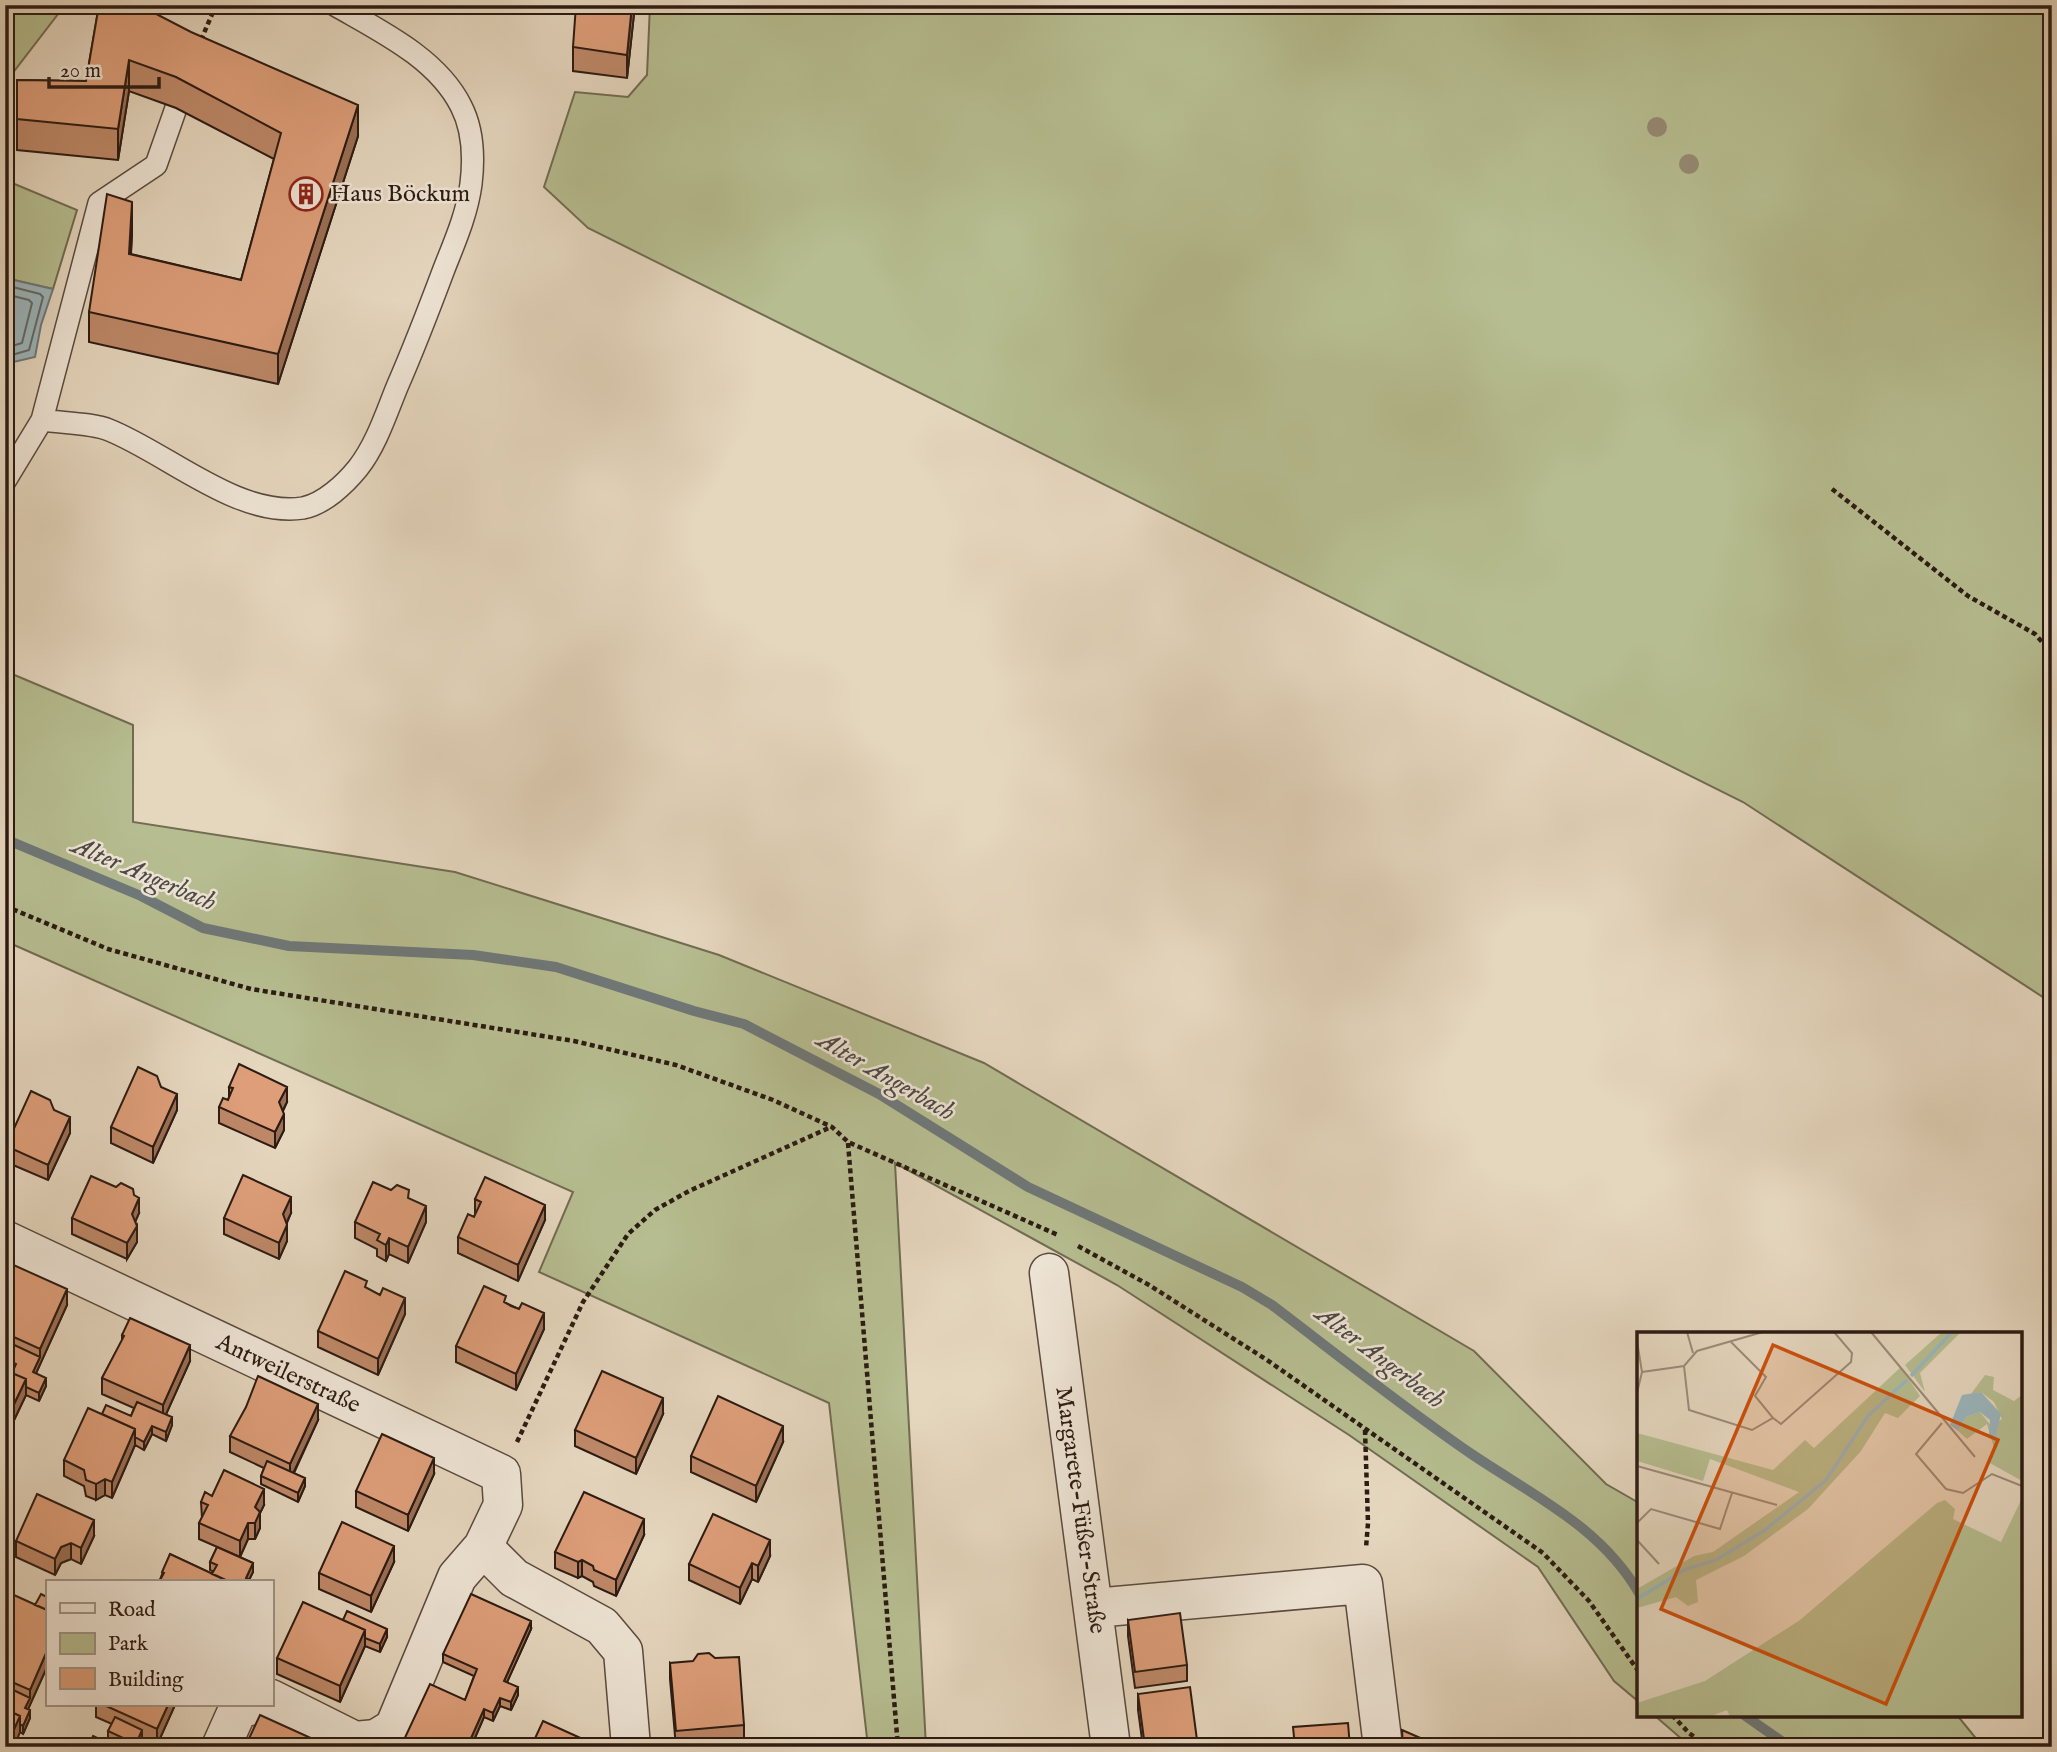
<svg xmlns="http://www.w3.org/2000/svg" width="2057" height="1752" viewBox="0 0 2057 1752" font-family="'IM FELL English',serif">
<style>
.green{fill:#b6bd90;stroke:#716c52;stroke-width:2}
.water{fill:#9bb6bd;stroke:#6f7879;stroke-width:2}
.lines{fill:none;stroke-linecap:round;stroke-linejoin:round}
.shore{stroke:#646868;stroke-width:2}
.stream{stroke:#6f7879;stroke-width:10}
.service-casing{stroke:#5a4a3e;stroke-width:24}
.minor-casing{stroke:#5a4a3e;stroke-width:41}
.path{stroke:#2c1b13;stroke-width:4.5;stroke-dasharray:5 3.5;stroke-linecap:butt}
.service{stroke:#eee4d5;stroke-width:21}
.minor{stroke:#eee4d5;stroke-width:38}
.tree{fill:#968a74}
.wall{fill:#be8868;stroke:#2c1b13;stroke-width:2}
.shaded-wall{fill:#9b6f55;stroke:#2c1b13;stroke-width:2}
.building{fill:#dd9e79;stroke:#2c1b13;stroke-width:2}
.labels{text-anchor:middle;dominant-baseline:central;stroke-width:5;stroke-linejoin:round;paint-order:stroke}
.poi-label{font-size:24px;fill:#2c1b13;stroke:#eee4d5;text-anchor:start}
.street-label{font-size:24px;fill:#2c1b13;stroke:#eee4d5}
.water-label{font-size:26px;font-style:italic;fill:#4d4a46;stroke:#eee4d5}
.inset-river{fill:none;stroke:#9bb6bd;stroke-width:3.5}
.inset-road{fill:none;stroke:#9b8b7a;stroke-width:2}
.view{fill:#cc500d;fill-opacity:0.15;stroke:#cc500d;stroke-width:3.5}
.inset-edge{fill:none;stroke:#2c1b13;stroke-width:3.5}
</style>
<rect width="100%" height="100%" fill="#e5d6be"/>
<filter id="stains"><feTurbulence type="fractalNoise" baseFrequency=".00286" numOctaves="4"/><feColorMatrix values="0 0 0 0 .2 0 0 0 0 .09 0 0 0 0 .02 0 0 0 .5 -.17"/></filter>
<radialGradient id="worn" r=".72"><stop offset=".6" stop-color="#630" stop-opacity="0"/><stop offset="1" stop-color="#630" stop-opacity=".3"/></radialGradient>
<path class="green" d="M 5,5 L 65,5 L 5,83 Z
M 650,5 L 2052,5 L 2052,1003 L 1743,802 L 588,228 L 544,187 L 575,92 L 628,97 L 647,75 Z
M 5,180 L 77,210 L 53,289 L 5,278 Z
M 5,671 L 133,725 L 133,822 L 455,872 L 719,955 L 984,1063 L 1474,1351 L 1606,1484 L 1639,1503 L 1639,1702 L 1614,1681 L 1538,1567 L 1349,1435 L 1117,1285 L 895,1163 L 926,1747 L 868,1747 L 829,1403 L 539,1272 L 573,1192 L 5,941 Z
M 1654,1715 L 1957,1715 L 1983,1747 L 1691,1747 Z"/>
<path class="water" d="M 5,278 L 53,289 L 41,325 L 35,357 L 5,364 Z"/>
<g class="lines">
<path class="shore" d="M 5,285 L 40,294 L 43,297 L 29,350 L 5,357
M 5,294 L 29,300 L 32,303 L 22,343 L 5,348"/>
<path class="stream" d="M 5,839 L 141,896 L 203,928 L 289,946 L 473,955 L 556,967 L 694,1011 L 744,1024 L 879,1094 L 1028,1187 L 1242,1287 L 1272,1305 C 1339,1356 1404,1408 1473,1455 C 1534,1496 1601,1527 1639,1593
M 1744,1715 L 1790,1747"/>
<defs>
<path id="service" d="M 42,420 C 61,423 92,423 109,430 C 167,453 238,518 303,508 C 324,504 345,484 358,468 C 376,445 386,414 397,387 C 414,348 429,309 444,269 C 455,241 467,214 471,184 C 474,159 473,129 461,106 C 437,58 380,31 335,5
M 5,481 L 42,420 L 99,203 L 156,165 L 176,108"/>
<path id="minor" d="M 5,1240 L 501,1474 L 503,1505 L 483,1547 L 514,1578 L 602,1626 L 623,1651 L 631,1747
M 1049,1273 L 1111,1747
M 1094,1608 L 1363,1584 L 1383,1747
M 271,1699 L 355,1741 L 376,1739 L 394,1728 L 457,1577 L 483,1547
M 221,1747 L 238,1709 L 254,1705"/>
</defs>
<use href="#service" class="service-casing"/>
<use href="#minor" class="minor-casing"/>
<path class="path" d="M 201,40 L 216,5
M 1832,489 L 1968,596 L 2035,634 L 2052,653
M 5,906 L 108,949 L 251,989 L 574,1041 L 676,1065 L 773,1100 L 832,1127 L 848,1142 L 1058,1235
M 848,1143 L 898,1747
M 1078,1246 L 1149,1285 L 1267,1360 L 1543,1553 L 1589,1601 L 1639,1672
M 1365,1430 L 1368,1523 L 1366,1548
M 517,1442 L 583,1302 L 628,1234 L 655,1210 L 689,1191 L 831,1127
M 1672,1715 L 1689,1733 L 1708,1747"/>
<use href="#service" class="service"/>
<use href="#minor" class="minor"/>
</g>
<g class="tree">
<circle cx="1657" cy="127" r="10"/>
<circle cx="1689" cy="164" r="10"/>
</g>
<path class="wall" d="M 99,5 L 358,136 L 278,384 L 89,342 L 89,312 L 132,233 L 131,254 L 241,280 L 274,159 L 176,108 L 129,91 L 118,160 L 17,150 L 17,80 L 86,81 Z
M 635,5 L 627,78 L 573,71 L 573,47 Z
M 161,1087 L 177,1110 L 153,1163 L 111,1143 L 111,1127 Z
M 229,1087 L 287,1102 L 283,1111 L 284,1130 L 275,1148 L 219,1123 L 219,1107 L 228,1100 L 229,1097 Z
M 54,1110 L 70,1133 L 48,1180 L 6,1162 L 6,1146 Z
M 409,1199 L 426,1222 L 408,1263 L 389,1254 L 386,1261 L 377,1256 L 377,1249 L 355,1238 L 355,1222 Z
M 475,1199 L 545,1220 L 518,1281 L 458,1253 L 458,1237 L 475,1215 Z
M 139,1213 L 135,1222 L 137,1242 L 127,1259 L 72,1234 L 72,1218 Z
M 291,1213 L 287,1223 L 287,1241 L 279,1259 L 224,1234 L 224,1218 Z
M 5,1271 L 67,1305 L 36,1373 L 46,1386 L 39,1401 L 26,1395 L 5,1439 L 5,1370 L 12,1373 L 13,1371 L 5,1367 L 5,1352 L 6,1350 L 5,1349 Z
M 367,1289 L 380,1295 L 405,1314 L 378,1375 L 318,1347 L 318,1331 Z
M 506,1303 L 519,1309 L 544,1329 L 516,1390 L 456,1362 L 456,1346 Z
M 122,1335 L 190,1361 L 166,1414 L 172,1425 L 166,1441 L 152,1434 L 144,1450 L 135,1445 L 112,1498 L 105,1495 L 96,1500 L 86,1496 L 84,1486 L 64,1476 L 64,1460 L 102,1414 L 131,1416 L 134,1408 L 102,1394 L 102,1378 L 122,1341 Z
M 663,1414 L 636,1474 L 575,1446 L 575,1430 Z
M 318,1420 L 294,1473 L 305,1486 L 298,1502 L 261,1484 L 261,1476 L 264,1468 L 230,1452 L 230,1436 Z
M 783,1442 L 756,1502 L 691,1472 L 691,1456 Z
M 434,1474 L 408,1531 L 356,1507 L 356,1491 Z
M 212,1496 L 264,1505 L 260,1513 L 260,1528 L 255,1539 L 248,1539 L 240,1557 L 199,1539 L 199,1523 L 202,1518 L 201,1502 Z
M 644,1535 L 616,1596 L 594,1586 L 593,1582 L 582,1576 L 578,1578 L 555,1568 L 555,1552 Z
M 94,1536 L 81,1564 L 71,1559 L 61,1563 L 55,1575 L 16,1557 L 16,1541 Z
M 217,1547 L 253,1563 L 253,1572 L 249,1580 L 254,1582 L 159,1582 L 170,1554 L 212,1574 L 214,1572 L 210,1570 L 210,1562 Z
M 770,1556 L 758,1582 L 752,1579 L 740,1604 L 689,1580 L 689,1564 Z
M 394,1562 L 371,1612 L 319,1589 L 319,1573 Z
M 5,1591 L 47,1667 L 28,1709 L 30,1718 L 23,1734 L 20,1732 L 5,1747 Z
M 343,1620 L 387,1637 L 380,1652 L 365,1646 L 340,1702 L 277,1674 L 277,1658 Z
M 1128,1620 L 1187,1665 L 1187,1681 L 1135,1688 L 1128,1636 Z
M 531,1629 L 507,1682 L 518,1695 L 511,1710 L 500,1706 L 493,1721 L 484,1717 L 471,1747 L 402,1747 L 402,1744 L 465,1700 L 474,1676 L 443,1662 L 443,1654 Z
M 670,1663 L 744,1725 L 744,1741 L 676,1747 L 670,1679 Z
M 1138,1694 L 1197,1740 L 1197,1747 L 1143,1747 L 1138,1710 Z
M 96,1705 L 175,1705 L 157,1745 L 142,1738 L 138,1747 L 124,1747 L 108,1739 L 108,1731 L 112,1724 L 96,1717 Z"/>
<path class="shaded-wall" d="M 632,5 L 635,5 L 627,78 L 627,55 Z
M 129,60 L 129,91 L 118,160 L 118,129 Z
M 358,105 L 358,136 L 278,384 L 278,354 Z
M 132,202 L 132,233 L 129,285 L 129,254 Z
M 287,1087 L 287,1102 L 279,1118 L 279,1102 Z
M 177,1094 L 177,1110 L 153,1163 L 153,1147 Z
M 284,1114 L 284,1130 L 275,1148 L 275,1132 Z
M 70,1117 L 70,1133 L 48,1180 L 48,1165 Z
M 291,1197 L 291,1213 L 283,1230 L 283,1214 Z
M 139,1198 L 139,1213 L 132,1229 L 132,1214 Z
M 545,1205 L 545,1220 L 518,1281 L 518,1265 Z
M 426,1206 L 426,1222 L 408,1263 L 408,1247 Z
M 287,1225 L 287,1241 L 279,1259 L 279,1243 Z
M 137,1226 L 137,1242 L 127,1259 L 127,1243 Z
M 389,1238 L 389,1254 L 386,1261 L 386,1245 Z
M 67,1289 L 67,1305 L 33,1380 L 33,1372 L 40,1357 L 40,1349 Z
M 405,1298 L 405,1314 L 378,1375 L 378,1359 Z
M 544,1313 L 544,1329 L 516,1390 L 516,1374 Z
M 190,1345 L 190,1361 L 163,1421 L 163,1405 Z
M 46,1378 L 46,1386 L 39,1401 L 39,1393 Z
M 26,1379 L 26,1395 L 5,1439 L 5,1423 Z
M 663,1398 L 663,1414 L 636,1474 L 636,1458 Z
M 318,1404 L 318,1420 L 290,1480 L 290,1464 Z
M 172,1417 L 172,1425 L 166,1441 L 166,1432 Z
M 152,1426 L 152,1434 L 144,1450 L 144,1442 Z
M 783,1426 L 783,1442 L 756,1502 L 756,1486 Z
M 135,1429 L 135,1445 L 112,1498 L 112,1482 Z
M 434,1458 L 434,1474 L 408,1531 L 408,1515 Z
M 305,1478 L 305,1486 L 298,1502 L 298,1493 Z
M 105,1479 L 105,1495 L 96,1500 L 96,1484 Z
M 264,1489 L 264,1505 L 260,1513 L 260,1528 L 255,1539 L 255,1507 Z
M 644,1519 L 644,1535 L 616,1596 L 616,1580 Z
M 94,1520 L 94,1536 L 81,1564 L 81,1548 Z
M 248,1523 L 248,1539 L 240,1557 L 240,1541 Z
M 770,1540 L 770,1556 L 758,1582 L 758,1566 Z
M 71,1543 L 71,1559 L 61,1563 L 55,1575 L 55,1559 L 61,1547 Z
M 394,1546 L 394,1562 L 371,1612 L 371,1596 Z
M 582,1560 L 582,1576 L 578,1578 L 578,1562 Z
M 253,1563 L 253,1572 L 248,1582 L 246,1578 Z
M 752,1563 L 752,1579 L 740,1604 L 740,1588 Z
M 531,1621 L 531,1629 L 504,1689 L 504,1681 Z
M 387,1629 L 387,1637 L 380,1652 L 380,1644 Z
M 365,1630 L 365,1646 L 340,1702 L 340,1686 Z
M 47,1651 L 47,1667 L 25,1716 L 25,1708 L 30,1698 L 30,1690 Z
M 518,1687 L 518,1695 L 511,1710 L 511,1702 Z
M 500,1698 L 500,1706 L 493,1721 L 493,1713 Z
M 168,1705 L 175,1705 L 157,1745 L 157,1729 Z
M 484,1709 L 484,1717 L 471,1747 L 467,1747 Z
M 30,1710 L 30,1718 L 23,1734 L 23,1726 Z
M 20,1716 L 20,1732 L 14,1747 L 6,1747 Z
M 142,1730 L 142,1738 L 138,1747 L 136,1747 L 136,1744 Z"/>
<path class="building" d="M 99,5 L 139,5 L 191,32 L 358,105 L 278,354 L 89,312 L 107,194 L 132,202 L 129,254 L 241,280 L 281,133 L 176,77 L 129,60 L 118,129 L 17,119 L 17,80 L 86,81 Z
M 576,5 L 632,5 L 627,55 L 573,47 Z
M 239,1064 L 287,1087 L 279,1102 L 284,1114 L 275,1132 L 219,1107 L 223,1098 L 228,1100 L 233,1088 L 229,1087 Z
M 138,1067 L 157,1076 L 161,1087 L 177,1094 L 153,1147 L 111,1127 Z
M 31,1091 L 50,1100 L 54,1110 L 70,1117 L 48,1165 L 6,1146 Z
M 243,1175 L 291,1197 L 283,1214 L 287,1225 L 279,1243 L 224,1218 Z
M 91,1176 L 116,1187 L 121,1183 L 133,1189 L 134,1195 L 139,1198 L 132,1214 L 137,1226 L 127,1243 L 72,1218 Z
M 485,1177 L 545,1205 L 518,1265 L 458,1237 L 468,1214 L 474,1217 L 481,1202 L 475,1199 Z
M 373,1182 L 391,1190 L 397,1185 L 409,1190 L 408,1198 L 426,1206 L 408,1247 L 389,1238 L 386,1245 L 377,1240 L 380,1234 L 355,1222 Z
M 9,1263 L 67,1289 L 40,1349 L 5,1333 L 5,1271 Z
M 345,1271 L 367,1281 L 365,1287 L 380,1295 L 383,1288 L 405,1298 L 378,1359 L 318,1331 Z
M 484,1286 L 506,1296 L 504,1302 L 511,1306 L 519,1309 L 522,1303 L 544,1313 L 516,1374 L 456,1346 Z
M 130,1318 L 190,1345 L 163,1405 L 102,1378 L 124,1336 L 122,1335 Z
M 10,1343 L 40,1357 L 33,1372 L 46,1378 L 39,1393 L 26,1387 L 26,1379 L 12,1373 L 16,1364 L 5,1359 L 5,1352 Z
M 5,1370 L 26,1379 L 5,1423 Z
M 602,1371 L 663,1398 L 636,1458 L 575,1430 Z
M 258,1376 L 318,1404 L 290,1464 L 230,1436 L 246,1407 Z
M 718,1396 L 783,1426 L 756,1486 L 691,1456 Z
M 137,1402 L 172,1417 L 166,1432 L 152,1426 L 144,1442 L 135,1437 L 135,1429 L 102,1414 L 106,1405 L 131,1416 Z
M 88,1408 L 135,1429 L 112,1482 L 105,1479 L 96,1484 L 86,1480 L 84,1470 L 64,1460 Z
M 382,1434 L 434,1458 L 408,1515 L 356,1491 Z
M 267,1461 L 305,1478 L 298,1493 L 261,1476 Z
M 224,1470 L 264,1489 L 255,1507 L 260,1512 L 255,1523 L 248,1523 L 240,1541 L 199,1523 L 208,1505 L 201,1502 L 205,1492 L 212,1496 Z
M 584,1492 L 644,1519 L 616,1580 L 594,1570 L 593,1566 L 582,1560 L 578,1562 L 555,1552 Z
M 37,1494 L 94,1520 L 81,1548 L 71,1543 L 61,1547 L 55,1559 L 16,1541 Z
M 713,1514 L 770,1540 L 758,1566 L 752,1563 L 740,1588 L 689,1564 Z
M 342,1522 L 394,1546 L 371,1596 L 319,1573 Z
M 217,1547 L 253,1563 L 246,1578 L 254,1582 L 230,1582 L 212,1574 L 217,1565 L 210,1562 Z
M 170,1554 L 230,1582 L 159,1582 L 164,1573 L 162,1572 Z
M 5,1591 L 47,1610 L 47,1651 L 30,1690 L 5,1679 Z
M 41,1594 L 47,1597 L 47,1610 L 35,1605 Z
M 471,1594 L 531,1621 L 504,1681 L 518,1687 L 511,1702 L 500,1698 L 493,1713 L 484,1709 L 467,1747 L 409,1747 L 402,1744 L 430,1684 L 465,1700 L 477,1669 L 443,1654 Z
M 303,1602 L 365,1630 L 340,1686 L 277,1658 Z
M 347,1611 L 387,1629 L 380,1644 L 365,1638 L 365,1630 L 343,1620 Z
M 1180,1613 L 1187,1665 L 1135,1672 L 1128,1620 Z
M 709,1653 L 715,1658 L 739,1657 L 744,1725 L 676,1731 L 670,1663 L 693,1661 L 698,1654 Z
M 5,1686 L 30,1698 L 25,1708 L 30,1710 L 23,1726 L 20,1724 L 20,1716 L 5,1709 Z
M 1190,1687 L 1197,1740 L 1145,1747 L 1138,1694 Z
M 104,1705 L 168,1705 L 157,1729 Z
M 5,1709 L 20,1716 L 6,1747 L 5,1747 Z
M 260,1715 L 313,1739 L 309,1747 L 245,1747 Z
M 115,1717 L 142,1730 L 136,1744 L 108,1731 Z
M 543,1721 L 598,1746 L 531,1747 Z
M 1348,1723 L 1350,1747 L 1295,1747 L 1293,1727 Z
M 1402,1730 L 1441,1747 L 1403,1747 Z
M 93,1736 L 116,1747 L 88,1747 Z"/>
<defs>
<symbol id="building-ring" viewBox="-11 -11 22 22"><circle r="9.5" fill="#eee4d5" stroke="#8f2418" stroke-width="1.5"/><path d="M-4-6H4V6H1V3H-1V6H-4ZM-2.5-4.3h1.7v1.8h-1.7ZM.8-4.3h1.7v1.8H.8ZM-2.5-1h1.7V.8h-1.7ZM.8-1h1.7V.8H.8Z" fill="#8f2418"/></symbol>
</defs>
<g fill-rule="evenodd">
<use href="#building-ring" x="287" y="175" width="38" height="38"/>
</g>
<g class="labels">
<g class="poi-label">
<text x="330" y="194">Haus Böckum</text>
</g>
<g class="street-label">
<text transform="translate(288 1374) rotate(25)">Antweilerstraße</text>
<text transform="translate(1080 1510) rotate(82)">Margarete-Füßer-Straße</text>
</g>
<g class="water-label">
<text transform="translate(144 874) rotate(23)">Alter Angerbach</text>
<text transform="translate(886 1076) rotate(30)">Alter Angerbach</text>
<text transform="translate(1380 1357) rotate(37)">Alter Angerbach</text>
</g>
</g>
<g transform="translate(1637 1332)">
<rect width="385" height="385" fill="#e5d6be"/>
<path d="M 305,0 L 324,0 L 283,41 L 288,60 L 268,33 ZM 264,35 L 283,64 L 261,86 L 248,81 L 224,119 L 171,177 L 107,224 L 59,248 L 61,270 L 51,274 L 39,265 L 0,276 L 0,257 L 57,224 L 76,220 L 162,160 L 73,127 L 66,149 L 0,129 L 0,101 L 136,138 L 168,108 L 177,116 ZM 348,43 L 357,45 L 356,58 L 377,69 L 385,63 L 385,149 L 351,130 L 357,116 L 350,92 L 330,107 L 321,99 L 329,85 L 343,80 L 355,95 L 365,87 L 357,70 L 344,60 L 334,62 ZM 385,166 L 385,385 L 93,385 L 90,378 L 72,385 L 0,385 L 0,371 L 68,349 L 163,288 L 300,171 L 308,168 L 318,177 L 316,187 L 364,210 Z" fill="#b6bd90"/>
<path d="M 344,60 L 364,82 L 358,107 L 352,103 L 353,88 L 343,80 L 329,85 L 321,99 L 313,93 L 325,63 Z" fill="#9bb6bd"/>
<path class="inset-river" d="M 274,44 L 315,0M 0,267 L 49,237 L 79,228 L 128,198 L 189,148 L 231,84 L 270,48"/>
<path class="inset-road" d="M 50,0 L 56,21M 234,0 L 338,125M 0,9 L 5,40 L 0,61M 94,10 L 129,45 L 118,64 L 136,86M 47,34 L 52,78 L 115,98 L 136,86 L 144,92 L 214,30 L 215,21 L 197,0M 5,40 L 47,34 L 60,19 L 126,0M 305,91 L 279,122 L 309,157 L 326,161 L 355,142 L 385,154M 0,134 L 140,173M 0,191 L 14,177 L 83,197 L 95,161M 0,208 L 22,232"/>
<path class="view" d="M 136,13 L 361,108 L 249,372 L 24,277 Z"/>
<rect width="385" height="385" class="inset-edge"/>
</g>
<rect width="2057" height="1752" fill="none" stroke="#e5d6be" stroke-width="28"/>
<rect x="7" y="7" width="2043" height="1738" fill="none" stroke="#2c1b13" stroke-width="3.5"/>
<rect x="14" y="14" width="2029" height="1724" fill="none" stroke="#2c1b13" stroke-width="2"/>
<rect x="46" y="1580" width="228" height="126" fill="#eee4d5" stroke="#a09487" stroke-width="2"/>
<rect x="60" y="1603" width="35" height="10" fill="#eee4d5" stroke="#a09487" stroke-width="2"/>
<text x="108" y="1616" font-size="21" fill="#2c1b13">Road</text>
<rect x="60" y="1633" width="35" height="21" fill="#b6bd90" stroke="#a09487" stroke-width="2"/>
<text x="108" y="1650" font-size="21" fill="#2c1b13">Park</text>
<rect x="60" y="1668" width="35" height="21" fill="#dd9e79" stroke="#a09487" stroke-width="2"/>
<text x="108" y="1686" font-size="21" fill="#2c1b13">Building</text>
<path d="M49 77v10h110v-10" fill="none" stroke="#2c1b13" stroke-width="3.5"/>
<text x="60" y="77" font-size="21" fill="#2c1b13" stroke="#eee4d5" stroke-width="5" paint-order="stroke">20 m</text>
<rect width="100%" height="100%" filter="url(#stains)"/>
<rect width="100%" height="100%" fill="url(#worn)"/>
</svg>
